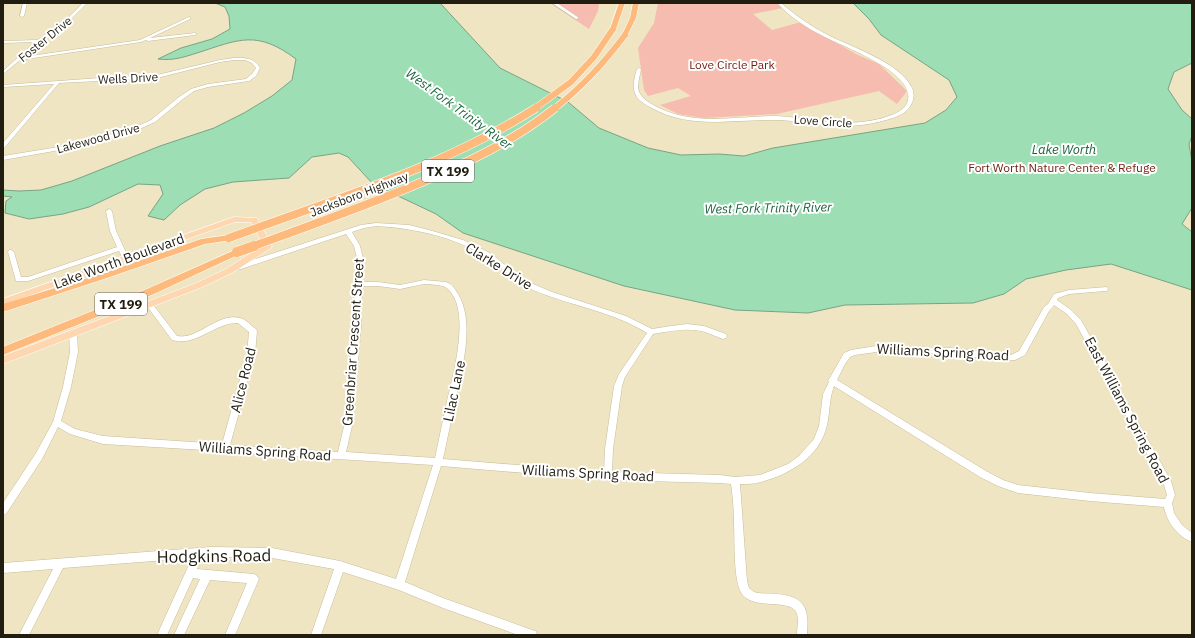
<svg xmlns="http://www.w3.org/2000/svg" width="1195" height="638" viewBox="0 0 1195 638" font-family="'IBM Plex Sans',sans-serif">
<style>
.green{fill:#f6bcb0}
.water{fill:#9ddeb4;stroke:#78a483}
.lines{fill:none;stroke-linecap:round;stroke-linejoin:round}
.minor-casing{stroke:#c7bd9b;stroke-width:1}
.major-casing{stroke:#fff;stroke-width:1}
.highway-casing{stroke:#fff;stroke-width:1}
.minor{fill:#fff;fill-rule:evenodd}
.major{fill:#fed6b0;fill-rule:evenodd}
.highway{fill:#fdba7c;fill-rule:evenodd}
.highway-bridge-far2-casing{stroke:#fff;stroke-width:7;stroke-linecap:butt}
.highway-bridge-far1-casing{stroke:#fff;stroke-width:9;stroke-linecap:butt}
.highway-bridge-casing{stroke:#fff;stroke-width:11;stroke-linecap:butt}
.highway-bridge-far2{stroke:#fdba7c;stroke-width:6}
.highway-bridge-far1{stroke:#fdba7c;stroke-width:8}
.highway-bridge{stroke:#fdba7c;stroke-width:10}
.labels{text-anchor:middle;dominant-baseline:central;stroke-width:4;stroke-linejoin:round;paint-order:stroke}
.far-street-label{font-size:12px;fill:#211e11;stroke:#fff}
.far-park-label{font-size:12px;fill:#701d0e;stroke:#fff}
.far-water-label{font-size:13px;font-style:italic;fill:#1c643d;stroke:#fff}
.shield{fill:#fff;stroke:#646258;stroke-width:1}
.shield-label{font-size:13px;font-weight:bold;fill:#211e11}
.street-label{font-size:14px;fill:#211e11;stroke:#fff}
.near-street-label{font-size:17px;fill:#211e11;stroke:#fff}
</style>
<rect width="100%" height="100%" fill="#efe5c2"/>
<path class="green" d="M 550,3 L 599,3 L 598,11 L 589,29 Z
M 658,3 L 777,3 L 783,8 L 753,14 L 772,30 L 801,22 L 856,54 L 879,64 L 907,91 L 897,104 L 879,91 L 777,114 L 703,118 L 678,114 L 660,105 L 691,96 L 678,88 L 648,96 L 644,90 L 638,48 L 654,23 Z"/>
<path class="water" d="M 215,3 L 440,3 L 500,68 L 568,102 L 599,128 L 648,148 L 681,155 L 719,154 L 744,156 L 773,148 L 925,123 L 946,110 L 957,97 L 949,80 L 881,35 L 869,19 L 853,3 L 1192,3 L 1192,63 L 1174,72 L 1168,89 L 1182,110 L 1192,119 L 1192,136 L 1189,144 L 1192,162 L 1192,208 L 1182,224 L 1192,232 L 1192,290 L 1111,264 L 1066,270 L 1026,279 L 1004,294 L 973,303 L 845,305 L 808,313 L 735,310 L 624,286 L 463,233 L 436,214 L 373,184 L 348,157 L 339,153 L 312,157 L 289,178 L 233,182 L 205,189 L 180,205 L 164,220 L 148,216 L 163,194 L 160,185 L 138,184 L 89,207 L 63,214 L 29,219 L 5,213 L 6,201 L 12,197 L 3,196 L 3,190 L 19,191 L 41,190 L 72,181 L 160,146 L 214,128 L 244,113 L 272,96 L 292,80 L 296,59 C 257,30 240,39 197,53 C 184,57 173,61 158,59 L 181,48 L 212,39 L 230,29 L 229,16 L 225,7 Z"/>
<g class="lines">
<defs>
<path id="minor" d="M 23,3 L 27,3 L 24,16 L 22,17 L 20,16 Z
M 83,3 L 87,3 L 65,25 L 41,42 L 24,57 L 140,40 L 189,17 L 190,17 L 190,19 L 150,38 L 195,33 L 197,34 L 195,35 L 148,41 L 146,40 L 141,42 L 20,60 L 3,74 L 3,71 L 35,42 L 3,43 L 3,41 L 38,40 L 63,23 Z
M 552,3 L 557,3 L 579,18 L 576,19 Z
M 777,3 L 781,3 C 795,15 810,26 826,34 C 850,47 900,62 912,88 C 916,97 912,106 905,112 C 898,117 890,119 882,121 C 864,126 844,127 825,125 C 809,124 793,120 777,120 C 735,119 691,130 652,108 C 646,105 637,100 635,93 C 632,85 635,76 637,69 L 639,68 L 641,69 C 640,77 635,88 641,95 C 644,100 650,103 655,106 C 694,127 736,116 777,116 C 793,117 809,120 825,122 C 847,124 873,123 894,114 C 899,112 907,107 908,100 C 914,71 843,47 823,36 C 807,28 790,17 777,3 Z
M 234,58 C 246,58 253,57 260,68 L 256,76 L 249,81 L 208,87 L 194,91 L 183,99 L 155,122 L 133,132 L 77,147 L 3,160 L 3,156 L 77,144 L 129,130 L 151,120 L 179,97 L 191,89 L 208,84 L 246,79 L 252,74 L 256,68 L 252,63 L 245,60 L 234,60 L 220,62 L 157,78 L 59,83 L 5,147 L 3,148 L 3,143 L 54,84 L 3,87 L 3,85 L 100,78 L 157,75 L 220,60 Z
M 109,209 L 112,211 L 116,231 L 129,259 L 128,261 L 124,261 L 119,251 L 28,281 L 16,281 L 8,252 L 9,250 L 11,250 L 14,252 L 21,277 L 28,277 L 117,247 L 110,231 L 106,211 Z
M 376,223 L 409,225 L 429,230 L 463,240 L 490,253 L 519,276 L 531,283 L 552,292 L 626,316 L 652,329 L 671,326 L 687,324 L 704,326 L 726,334 L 727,336 L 726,338 L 723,339 C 717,337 711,334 705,332 C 688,327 670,331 653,334 L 625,377 L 622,386 L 613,449 L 612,472 L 720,475 L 735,477 L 760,475 L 788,464 L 799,456 L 814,439 L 819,426 L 823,394 L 829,382 L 828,381 L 844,353 L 851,350 L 876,346 L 950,348 L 1011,355 L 1019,351 L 1044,307 L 1048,304 L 1054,294 L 1069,290 L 1107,287 L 1108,289 L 1107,291 L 1105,291 L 1069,294 L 1058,298 L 1057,300 L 1071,310 L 1081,320 L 1171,481 L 1175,495 L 1172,503 L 1174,513 L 1182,525 L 1192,533 L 1192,542 C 1177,536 1167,522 1164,507 L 1090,501 L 1018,493 L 998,486 L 980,477 L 834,386 C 829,399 830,412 827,425 C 820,457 790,474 761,482 C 755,484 747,484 740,484 L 747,581 L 749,588 L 754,592 L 758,593 C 776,595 804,591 807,616 C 808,622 807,629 807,635 L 797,635 C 797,628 799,620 797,614 C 792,597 754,611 742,594 C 733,581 735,541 734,524 C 734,511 733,498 731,484 L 720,483 L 608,480 L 441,466 L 405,582 L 443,598 L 532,630 L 536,631 L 537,635 L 518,635 L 443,608 L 399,590 L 343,572 L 321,635 L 311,635 L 334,569 L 272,558 L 211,557 L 202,557 L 197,569 L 254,574 L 257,576 L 259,579 L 235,635 L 225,635 L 247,583 L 210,580 L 184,635 L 174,635 L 200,579 L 193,578 L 167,635 L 157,635 L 192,558 L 63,568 L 29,635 L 19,635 L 53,569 L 3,573 L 3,563 L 211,547 L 272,548 L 340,561 L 396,579 L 433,465 L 227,452 L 225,453 L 222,451 L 103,444 L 70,434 L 58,427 L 42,459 L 6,514 L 3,515 L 3,503 L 36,453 L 53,422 L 63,387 L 70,352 L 69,333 L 70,331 L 76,331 L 77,333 L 78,352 L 71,387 L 61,421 L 75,429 L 103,436 L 222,444 L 247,354 L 249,332 L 238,323 C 213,323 197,347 172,340 L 147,306 L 146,304 L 147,302 L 151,302 L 177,336 C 198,340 218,312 240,318 C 246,319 251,326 256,329 L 257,331 L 255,354 L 230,445 L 338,452 L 345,422 L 353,326 L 357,258 L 354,246 L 346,234 L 241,269 L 239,269 L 236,267 L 237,265 L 361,225 ZM 376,226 C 413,228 456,237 486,257 C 503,268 515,282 533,290 C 571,306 612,311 647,333 L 619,374 L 614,386 L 605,449 L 604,472 L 443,459 C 447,440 451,421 455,402 C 461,371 476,324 458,294 C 455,289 452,284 446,282 L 424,280 L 400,285 L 378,282 L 362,282 L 363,258 L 360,246 L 352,232 L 364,228 ZM 424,284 C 430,285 440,284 445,287 C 473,304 453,376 447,401 C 443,420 439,439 435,458 L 346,452 L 353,422 L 361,326 L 362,286 L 378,286 L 400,289 ZM 1054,305 L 1067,314 L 1076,324 L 1164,485 L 1167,495 L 1165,499 L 1090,493 L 1018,485 L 1003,480 L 986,471 L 837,380 L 845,364 L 850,357 L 855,355 L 876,352 L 950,354 L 996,360 L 1015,360 L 1025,355 L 1049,311 Z"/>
<path id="major" d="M 234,217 L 257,218 L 272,246 L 271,248 L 232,273 L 200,288 L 3,364 L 3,356 L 194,284 L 226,269 L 263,245 L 251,222 L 235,222 L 3,305 L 3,299 Z"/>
<path id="highway" d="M 619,3 L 625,3 L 616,29 L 611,30 L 610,29 Z
M 633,3 L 639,3 L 636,18 L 627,36 L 623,36 L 622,35 L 630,18 Z
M 229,235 L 232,236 L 233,238 L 232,240 L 205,244 L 110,277 L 3,312 L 3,304 L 104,273 L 201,239 Z
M 237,249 L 240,250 L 242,252 L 240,254 L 154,294 L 3,355 L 3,347 L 147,289 Z"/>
</defs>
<use href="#minor" class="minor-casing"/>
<use href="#major" class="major-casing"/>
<use href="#highway" class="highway-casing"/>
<use href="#minor" class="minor"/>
<use href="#major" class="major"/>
<use href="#highway" class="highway"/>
<defs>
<path id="highway-bridge-far2" d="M 534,109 L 571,82 L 594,57 L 613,29
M 554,109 C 583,86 603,64 625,35"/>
<path id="highway-bridge-far1" d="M 229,238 C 332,200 442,168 536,108
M 251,247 C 309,226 366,206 422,182 C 469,162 515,140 555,108"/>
<path id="highway-bridge" d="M 237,252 L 254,246"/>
</defs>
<use href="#highway-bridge-far2" class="highway-bridge-far2-casing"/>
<use href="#highway-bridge-far1" class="highway-bridge-far1-casing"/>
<use href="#highway-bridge" class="highway-bridge-casing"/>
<use href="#highway-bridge-far2" class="highway-bridge-far2"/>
<use href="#highway-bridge-far1" class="highway-bridge-far1"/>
<use href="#highway-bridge" class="highway-bridge"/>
</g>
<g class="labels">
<g class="far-street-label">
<text transform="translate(45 39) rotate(-39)">Foster Drive</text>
<text transform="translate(128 78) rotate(-3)">Wells Drive</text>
<text transform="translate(823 121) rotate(4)">Love Circle</text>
<text transform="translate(98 138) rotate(-15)">Lakewood Drive</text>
<text transform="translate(359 194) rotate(-21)">Jacksboro Highway</text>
</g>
<g class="far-park-label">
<text x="732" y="64">Love Circle Park</text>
<text x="1062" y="167">Fort Worth Nature Center &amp; Refuge</text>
</g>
<g class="far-water-label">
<text transform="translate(459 109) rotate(36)">West Fork Trinity River</text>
<text x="1064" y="149">Lake Worth</text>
<text transform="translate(768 208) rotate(-1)">West Fork Trinity River</text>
</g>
<g class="shield">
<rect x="422" y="160" width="52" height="22" rx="3"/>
<rect x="95" y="293" width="52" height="22" rx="3"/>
</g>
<g class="shield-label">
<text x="448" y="171">TX 199</text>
<text x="121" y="304">TX 199</text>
</g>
<g class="street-label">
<text transform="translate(119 261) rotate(-20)">Lake Worth Boulevard</text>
<text transform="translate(499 266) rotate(32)">Clarke Drive</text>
<text transform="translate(353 342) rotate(-86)">Greenbriar Crescent Street</text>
<text transform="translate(943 352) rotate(3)">Williams Spring Road</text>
<text transform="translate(243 380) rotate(-76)">Alice Road</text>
<text transform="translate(454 391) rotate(-78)">Lilac Lane</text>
<text transform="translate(1127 410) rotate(62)">East Williams Spring Road</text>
<text transform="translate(265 451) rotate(4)">Williams Spring Road</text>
<text transform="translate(588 473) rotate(3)">Williams Spring Road</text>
</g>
<g class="near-street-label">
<text transform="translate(214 556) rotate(-1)">Hodgkins Road</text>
</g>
</g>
<rect width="1195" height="638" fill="none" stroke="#211e11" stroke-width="8"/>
</svg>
